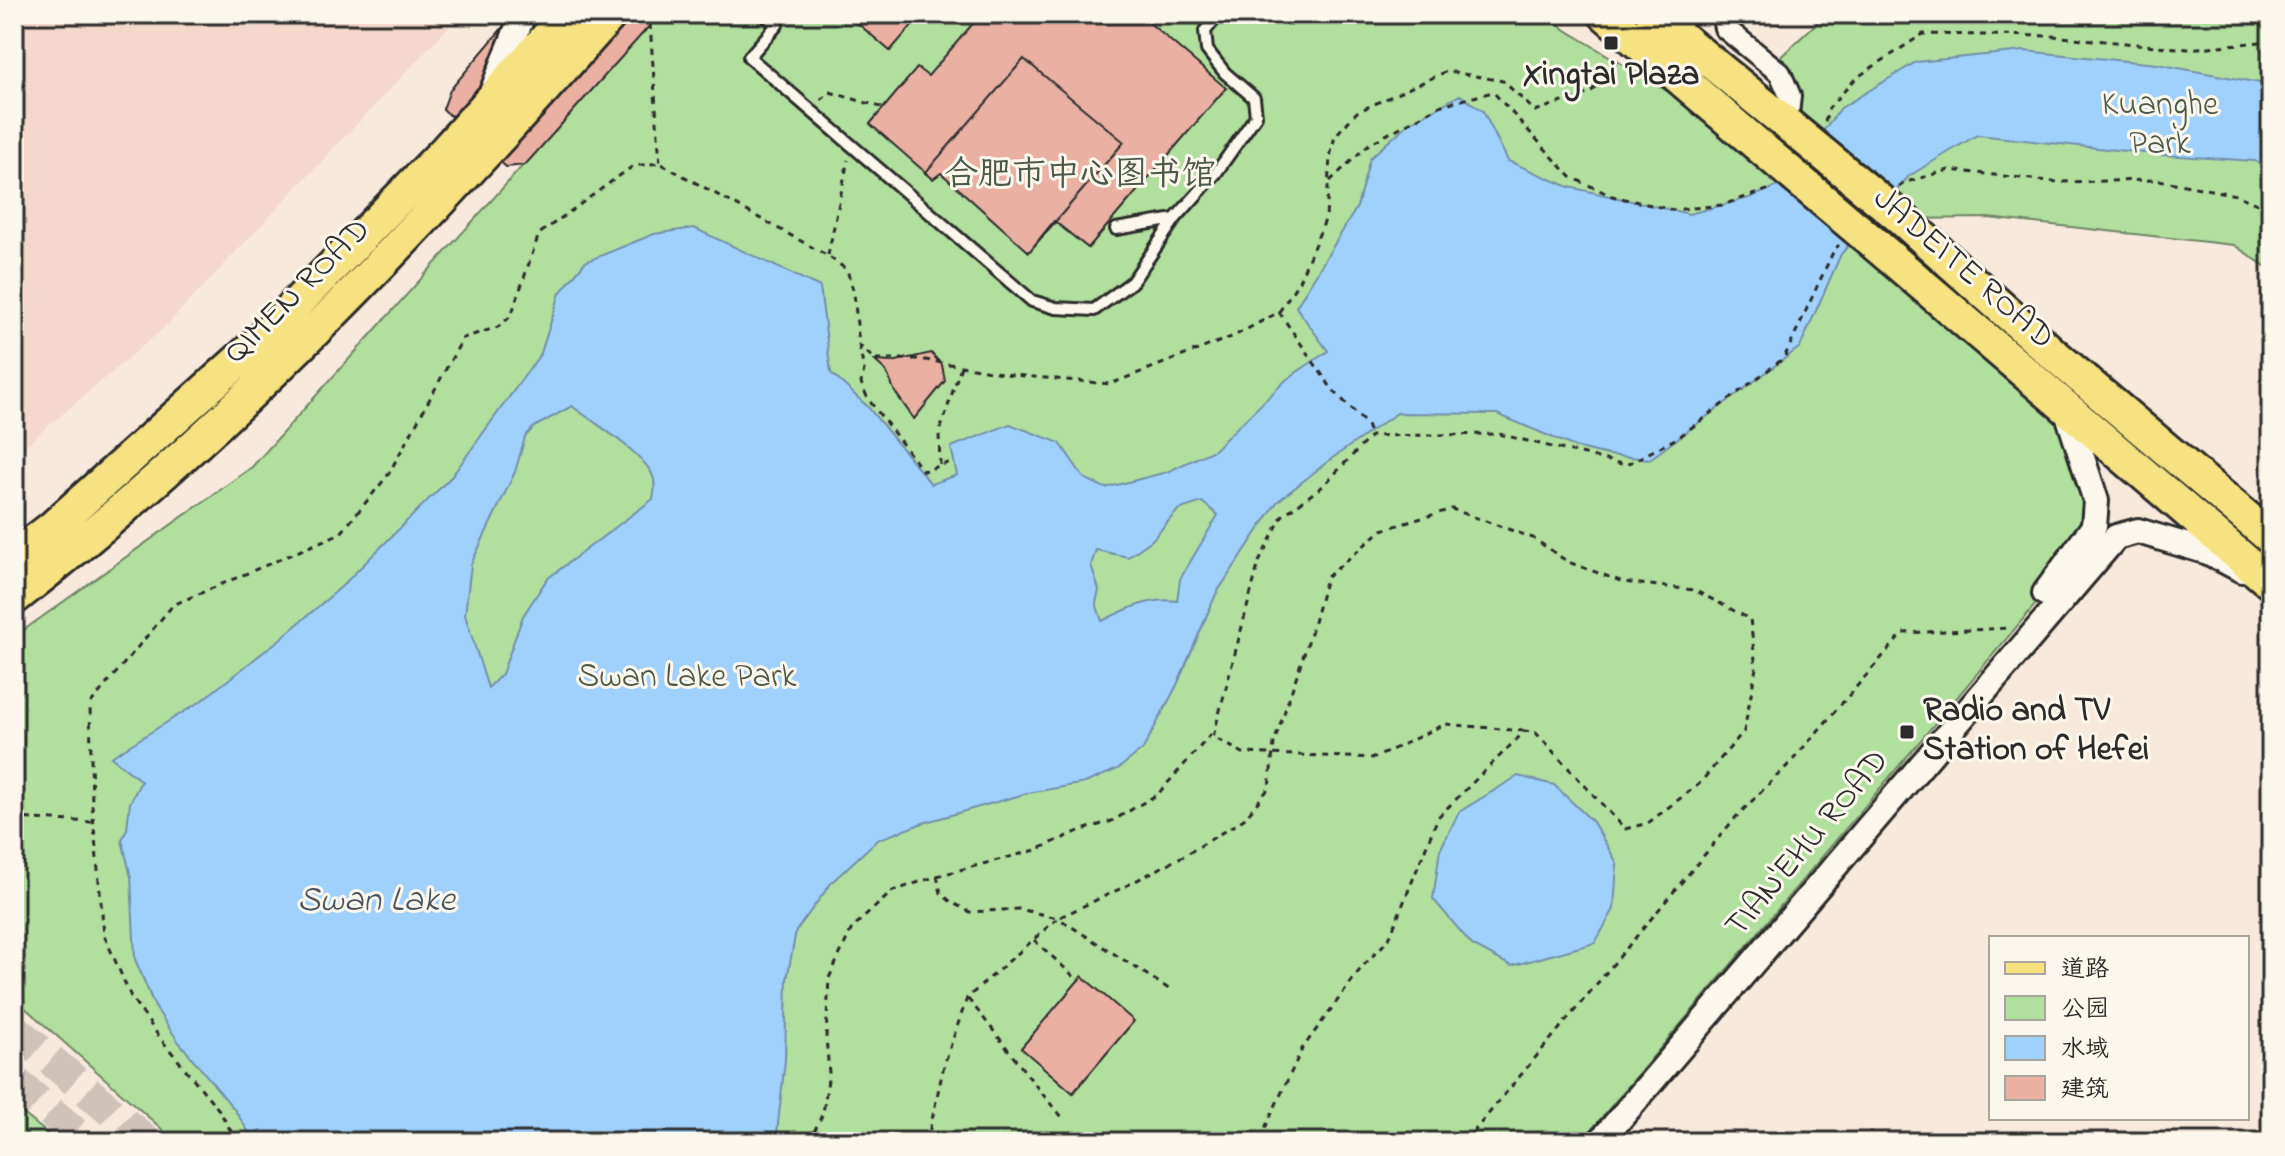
<svg xmlns="http://www.w3.org/2000/svg" width="2285" height="1156" viewBox="0 0 2285 1156" font-family="'Indie Flower','LXGW WenKai TC',sans-serif">
<style>
.built{fill:#f4d8cb}
.green{fill:#b1df9e;stroke:#6e8564;stroke-width:2}
.water{fill:#a0d1fd;stroke:#718fa9;stroke-width:2;fill-rule:evenodd}
.building{fill:#eab1a2;stroke:#2b2b2b;stroke-width:2}
.lines{fill:none;stroke-linecap:round;stroke-linejoin:round}
.primary-tunnel{stroke:#cfc3b9;stroke-width:32;stroke-dasharray:32 16;stroke-linecap:butt}
.service-casing{stroke:#2b2b2b;stroke-width:16}
.minor-casing{stroke:#2b2b2b;stroke-width:26}
.tertiary-casing{stroke:#2b2b2b;stroke-width:30}
.primary-casing{stroke:#2b2b2b;stroke-width:38}
.path{stroke:#2b2b2b;stroke-width:3;stroke-dasharray:6 6;stroke-linecap:butt}
.service{stroke:#fbf7ec;stroke-width:10}
.minor{stroke:#fbf7ec;stroke-width:20}
.tertiary{stroke:#fbf7ec;stroke-width:24}
.primary{stroke:#f6e281;stroke-width:32}
.primary-bridge-casing{stroke:#2b2b2b;stroke-width:38;stroke-linecap:butt}
.primary-bridge{stroke:#f6e281;stroke-width:32}
.poi-dot{fill:#2b2b2b;stroke:#fbf7ec;stroke-width:3}
.labels{text-anchor:middle;dominant-baseline:central;stroke-width:6;stroke-linejoin:round;paint-order:stroke}
.poi-label{font-size:34px;font-weight:bold;fill:#2b2b2b;stroke:#fbf7ec}
.park-label{font-size:34px;fill:#4c5848;stroke:#fbf7ec}
.street-label{font-size:34px;fill:#2b2b2b;stroke:#fbf7ec}
.water-label{font-size:36px;font-style:italic;fill:#485460;stroke:#fbf7ec}
</style>
<rect width="100%" height="100%" fill="#f8e9dd"/>
<filter id="ink" filterUnits="userSpaceOnUse"><feTurbulence type="fractalNoise" baseFrequency=".0125" numOctaves="2"/><feDisplacementMap in="SourceGraphic" scale="16" xChannelSelector="R" yChannelSelector="G"/><feConvolveMatrix kernelMatrix="1 2 1 2 8 2 1 2 1" color-interpolation-filters="sRGB"/></filter>
<g filter="url(#ink)">
<path class="built" d="M 14,14 L 461,14 L 164,328 L 14,455 Z"/>
<path class="green" d="M 659,14 L 1546,14 L 1566,30 L 1766,151 C 1796,112 1797,107 1771,66 L 1823,17 L 1828,14 L 2271,14 L 2271,270 L 2234,245 L 1988,218 L 1902,219 L 1876,245 L 2066,408 L 2096,501 L 2057,579 L 1581,1142 L 153,1142 L 163,1130 L 14,998 L 14,637 L 252,467 Z
M 14,1106 L 58,1142 L 14,1142 Z"/>
<path class="water" d="M 2024,51 L 2157,64 L 2271,85 L 2271,172 L 2255,161 L 2163,155 L 1977,135 L 1909,176 L 1841,254 L 1800,347 L 1650,459 L 1608,455 L 1575,447 L 1497,414 L 1397,413 L 1331,459 L 1277,502 L 1216,594 L 1177,685 L 1143,749 L 1118,769 L 1085,783 L 1028,793 L 923,823 L 877,840 L 832,882 L 796,931 L 787,979 L 785,1060 L 776,1142 L 255,1142 L 234,1109 L 178,1041 L 155,1007 L 135,959 L 131,877 L 122,840 L 127,829 L 130,803 L 141,781 L 111,757 L 201,701 L 279,640 L 341,587 L 452,476 L 541,353 L 560,293 L 585,262 L 654,234 L 694,228 L 820,287 L 831,373 L 868,407 L 931,484 L 957,475 L 951,447 L 1010,424 L 1060,443 L 1084,478 L 1105,488 L 1167,472 L 1214,450 L 1287,379 L 1328,351 L 1296,307 L 1357,207 L 1370,158 L 1408,124 L 1460,95 L 1483,111 L 1508,161 L 1569,187 L 1689,214 L 1749,198 L 1781,185 L 1841,108 L 1916,62 ZM 572,406 C 593,422 640,451 652,474 C 656,482 655,490 653,499 L 547,579 L 523,616 L 502,674 L 488,688 L 465,615 L 471,564 L 515,472 L 525,437 L 534,427 ZM 1202,502 L 1218,515 L 1180,579 L 1177,601 C 1150,597 1126,609 1102,621 L 1096,603 L 1099,590 L 1091,565 L 1096,550 L 1128,557 L 1152,540 L 1178,510 Z
M 1518,776 L 1554,785 L 1593,822 L 1617,863 L 1614,909 L 1595,943 L 1511,966 L 1472,945 L 1433,899 L 1440,850 L 1459,812 Z"/>
<path class="building" d="M 514,14 L 660,14 L 525,165 L 506,167 L 443,109 L 450,90 Z
M 847,14 L 922,14 L 890,51 Z
M 981,14 L 1139,14 L 1226,88 L 1088,248 L 1054,221 L 1029,252 L 941,173 L 933,179 L 870,124 L 917,68 L 928,76 Z
M 1024,59 L 1124,142 L 1029,252 L 941,173 L 933,179 L 925,173 Z
M 931,353 L 942,365 L 945,381 L 914,419 L 895,392 L 886,371 L 875,361 L 892,362 Z
M 1082,976 L 1134,1021 L 1073,1093 L 1021,1048 Z"/>
<g class="lines">
<path class="primary-tunnel" d="M 14,1029 L 147,1142
M 14,1081 L 86,1142"/>
<defs>
<path id="service" d="M 764,14 L 777,25 L 749,57 L 1032,301 L 1056,308 L 1094,310 L 1132,282 L 1175,219
M 1116,229 L 1175,219 L 1216,173 L 1256,116 L 1254,98 L 1225,73 L 1207,50 L 1205,31 L 1219,14"/>
<path id="minor" d="M 1722,14 L 1725,28 L 1780,73 L 1790,96 L 1787,124"/>
<path id="tertiary" d="M 493,90 L 523,14
M 2045,593 L 2094,526 L 2096,501 L 2066,408
M 1600,1142 L 2116,537 L 2138,531 L 2208,552 L 2242,570"/>
<path id="primary" d="M 1605,14 L 1766,152
M 1652,14 L 1787,124
M 1902,219 L 2051,352 L 2271,538
M 1876,245 L 2271,583
M 14,557 L 53,527 L 258,343 L 446,150 L 568,14
M 14,598 C 234,427 426,222 611,14"/>
</defs>
<use href="#service" class="service-casing"/>
<use href="#minor" class="minor-casing"/>
<use href="#tertiary" class="tertiary-casing"/>
<use href="#primary" class="primary-casing"/>
<path class="path" d="M 650,24 L 660,163
M 821,100 L 830,92 L 884,108
M 1825,122 L 1829,108 L 1856,78 L 1923,34 L 2052,36 L 2188,49 L 2271,41
M 1330,181 L 1369,144 L 1442,105 L 1493,92 L 1571,177 L 1612,196 L 1673,210 L 1722,205 L 1770,189
M 1899,187 L 1903,183 L 1949,170 L 2058,182 L 2159,180 L 2236,195 L 2271,210
M 828,255 L 848,160
M 1279,312 L 1332,389 L 1367,425 L 1371,436
M 859,345 L 864,370 L 861,383 L 868,399 L 923,471 L 954,461
M 940,465 L 939,434 L 961,366
M 1524,731 L 1445,724 L 1375,758 L 1243,753 L 1213,737 L 1259,562 L 1282,516 L 1323,486 L 1371,436 L 1499,434 L 1626,465 L 1679,437 L 1784,358 L 1834,250 L 1839,245
M 14,818 L 93,822
M 937,876 L 941,893 L 951,902 L 970,912 L 1019,909 L 1058,918 L 1124,887 L 1187,854 L 1244,819 L 1269,788 L 1274,743 L 1311,633 L 1326,578 L 1382,530 L 1452,509 L 1533,538 L 1568,562 L 1623,582 L 1694,590 L 1750,619 L 1756,668 L 1744,731 L 1699,784 L 1648,823 L 1625,829 L 1536,733 L 1525,731 L 1438,817 L 1389,939 L 1362,967 L 1302,1049 L 1266,1126 L 1264,1142
M 1034,940 L 1079,981
M 968,999 C 1001,1038 1029,1080 1063,1118
M 237,1142 L 219,1110 L 160,1038 L 131,997 L 104,935 L 92,805 L 90,704 L 173,605 L 341,533 L 388,475 L 463,338 L 498,327 L 511,316 L 539,234 L 633,166 L 660,163 L 828,256 L 847,270 L 854,293 L 859,345 L 874,359 L 920,359 L 1013,375 L 1110,384 L 1234,336 L 1279,312 L 1299,281 L 1326,218 L 1330,157 L 1335,136 L 1357,112 L 1447,71 L 1503,81 L 1535,111 L 1590,93 L 1619,58
M 809,1142 L 823,1113 L 829,1073 L 826,1037 L 829,978 L 852,928 L 893,891 L 937,876 L 1036,850 L 1079,831 L 1112,821 L 1158,794 L 1213,732
M 927,1142 L 944,1065 L 967,998 L 1058,918 L 1169,989
M 1465,1142 L 1736,817 L 1791,762 L 1903,633 L 2011,628"/>
<use href="#service" class="service"/>
<use href="#minor" class="minor"/>
<use href="#tertiary" class="tertiary"/>
<use href="#primary" class="primary"/>
<defs>
<path id="primary-bridge" d="M 1787,124 L 1902,219
M 1766,152 L 1876,245"/>
</defs>
<use href="#primary-bridge" class="primary-bridge-casing"/>
<use href="#primary-bridge" class="primary-bridge"/>
</g>
</g>
<g class="poi-dot">
<rect x="1603" y="35" width="16" height="16" rx="4"/>
<rect x="1899" y="724" width="16" height="16" rx="4"/>
</g>
<g class="labels">
<g class="poi-label">
<text x="1611" y="76">Xingtai Plaza</text>
<text x="1923" y="712" text-anchor="start">Radio and TV<tspan x="1923" dy="39">Station of Hefei</tspan></text>
</g>
<g class="park-label">
<text x="2160" y="106">Kuanghe<tspan x="2160" dy="39">Park</tspan></text>
<text x="1080" y="176">合肥市中心图书馆</text>
<text x="687" y="678">Swan Lake Park</text>
</g>
<g class="street-label">
<text transform="translate(1963 269) rotate(41)">JADEITE ROAD</text>
<text transform="translate(298 292) rotate(-45)">QIMEN ROAD</text>
<text transform="translate(1808 844) rotate(-50)">TIAN'EHU ROAD</text>
</g>
<g class="water-label">
<text x="376" y="901">Swan Lake</text>
</g>
</g>
<rect width="2285" height="1156" fill="none" stroke="#fbf7ec" stroke-width="48"/>
<rect x="24" y="24" width="2237" height="1108" fill="none" stroke="#2b2b2b" stroke-width="3" filter="url(#ink)"/>
<rect x="1989" y="936" width="260" height="184" fill="#fbf7ec" stroke="#a8a59f" stroke-width="2"/>
<rect x="2005" y="962" width="40" height="12" fill="#f6e281" stroke="#a8a59f" stroke-width="2"/>
<text x="2061" y="976" font-size="24" fill="#2b2b2b">道路</text>
<rect x="2005" y="996" width="40" height="24" fill="#b1df9e" stroke="#a8a59f" stroke-width="2"/>
<text x="2061" y="1016" font-size="24" fill="#2b2b2b">公园</text>
<rect x="2005" y="1036" width="40" height="24" fill="#a0d1fd" stroke="#a8a59f" stroke-width="2"/>
<text x="2061" y="1056" font-size="24" fill="#2b2b2b">水域</text>
<rect x="2005" y="1076" width="40" height="24" fill="#eab1a2" stroke="#a8a59f" stroke-width="2"/>
<text x="2061" y="1096" font-size="24" fill="#2b2b2b">建筑</text>
</svg>
